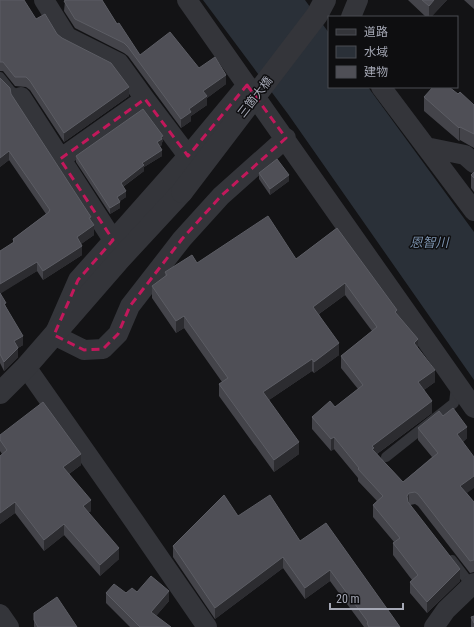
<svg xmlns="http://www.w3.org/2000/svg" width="474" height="627" viewBox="0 0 474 627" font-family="'Roboto Condensed','Noto Sans JP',sans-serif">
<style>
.water{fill:#2a3038}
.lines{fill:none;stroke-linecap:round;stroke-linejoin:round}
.service{stroke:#34353a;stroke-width:10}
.minor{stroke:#34353a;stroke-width:20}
.tertiary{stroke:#34353a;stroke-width:22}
.tertiary-bridge{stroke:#34353a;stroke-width:22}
.wall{fill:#44444a}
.shaded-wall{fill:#2c2c30}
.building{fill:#4f4f56;stroke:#5c5d64}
.marked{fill:none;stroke:#c2185b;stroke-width:3;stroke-dasharray:8 5;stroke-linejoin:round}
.labels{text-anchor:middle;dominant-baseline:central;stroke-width:3;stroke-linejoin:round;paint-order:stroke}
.street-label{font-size:12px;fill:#a5a8b5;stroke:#0e0e10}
.water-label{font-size:13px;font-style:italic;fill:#7c93af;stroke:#0e0e10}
</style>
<rect width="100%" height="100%" fill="#131315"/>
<path class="water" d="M 203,0 L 305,0 L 329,33 L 329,87 L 368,87 L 474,232 L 474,380 L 288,114 Z"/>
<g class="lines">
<path class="service" d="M 0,77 L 11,91 L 21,97
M 386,457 L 454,403 L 456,386
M 452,560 L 471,585"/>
<path class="minor" d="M 44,0 L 67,37 L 119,63 L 145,99 L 188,156
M 187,0 L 474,408
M 351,17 L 358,0
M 247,85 L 188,156 L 78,280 L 54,335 L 84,350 L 103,349 L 118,334 L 130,306 L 182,239 L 221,196 L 286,138
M 381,87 L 474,211
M 21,97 L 113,240
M 426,147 L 465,155 L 474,163
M 60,159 L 145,99
M 26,367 L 134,521 L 207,627
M 0,614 L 9,627
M 434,627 L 446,610 L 474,583"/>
<path class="tertiary" d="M 0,393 L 26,367 L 120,259 L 182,192"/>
<path class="tertiary-bridge" d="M 182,192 L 317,15 L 325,0"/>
</g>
<path class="wall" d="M 0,0 L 36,19 L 57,34 L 129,96 L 64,142 L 30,90 L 26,87 L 15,86 L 3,71 L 0,71 Z
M 64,0 L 102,0 L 117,24 L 140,55 L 199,68 L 226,84 L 207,98 L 207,105 L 191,116 L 191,121 L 181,128 L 128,56 L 124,53 L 75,28 L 64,11 L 65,1 Z
M 408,0 L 447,0 L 431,17 L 426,17 Z
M 464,0 L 474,0 L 474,9 Z
M 11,94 L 91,220 L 94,235 L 81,244 L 82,255 L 43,280 L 37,271 L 0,293 L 23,345 L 18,348 L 18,357 L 4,371 L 0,363 L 0,251 L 13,243 L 13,239 L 46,214 L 9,160 L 0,167 Z
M 458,94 L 474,105 L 474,148 L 460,140 L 459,141 L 424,111 L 424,97 Z
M 162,142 L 162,145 L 160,146 L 162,156 L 144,167 L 144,171 L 123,187 L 126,197 L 120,201 L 120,208 L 110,214 L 76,162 L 76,156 L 163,142 Z
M 474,172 L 474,192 L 471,188 L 471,175 Z
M 259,173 L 289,181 L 270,195 L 259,179 Z
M 337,228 L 397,314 L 418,348 L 435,382 L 424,390 L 432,413 L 377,454 L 403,482 L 432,457 L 418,440 L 418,428 L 443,416 L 467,438 L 463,442 L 467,493 L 474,502 L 474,572 L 470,573 L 418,506 L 415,504 L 410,505 L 460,581 L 427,613 L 410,593 L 410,582 L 412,580 L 393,555 L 393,543 L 394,542 L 373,517 L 373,505 L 377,501 L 358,481 L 358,478 L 334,449 L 331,451 L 312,429 L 312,417 L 335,407 L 358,389 L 341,368 L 341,356 L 372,331 L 345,295 L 319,314 L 339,355 L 314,373 L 312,371 L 269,400 L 299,454 L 274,472 L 219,396 L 219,384 L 222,382 L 184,328 L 176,333 L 152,298 L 152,286 L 165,276 L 165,272 L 197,263 L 296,259 Z
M 0,435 L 81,465 L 69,474 L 91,511 L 88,513 L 119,559 L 100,576 L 64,535 L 44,551 L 15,513 L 0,524 L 0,456 L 2,454 L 0,451 Z
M 238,516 L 300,541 L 400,627 L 364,627 L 330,581 L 305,599 L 283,568 L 215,619 L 173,557 L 173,546 Z
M 137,592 L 169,601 L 156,616 L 171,627 L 130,627 L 106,603 L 106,593 Z
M 34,613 L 77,627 L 34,627 Z
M 474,616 L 474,627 L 471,627 L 471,617 Z"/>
<path class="shaded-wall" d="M 434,0 L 447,0 L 431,17 L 429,17 L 429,6 Z
M 226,75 L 226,84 L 207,98 L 207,105 L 191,116 L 191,121 L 181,128 L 181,119 L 203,91 Z
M 129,87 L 129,96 L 64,142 L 64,133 Z
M 460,127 L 460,140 L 459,141 L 459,128 Z
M 163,136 L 163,142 L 162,142 L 162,145 L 157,148 L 157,142 L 161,137 Z
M 162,150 L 162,156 L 144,167 L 144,171 L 121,188 L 121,183 L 142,163 Z
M 9,151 L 9,160 L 0,167 L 0,158 Z
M 289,175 L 289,181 L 270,195 L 270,189 Z
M 126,191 L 126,197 L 117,203 L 117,197 Z
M 120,202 L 120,208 L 110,214 L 110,208 Z
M 94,225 L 94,235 L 77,247 L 77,237 Z
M 82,246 L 82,255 L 43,280 L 43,271 Z
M 37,262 L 37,271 L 0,294 L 0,284 Z
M 345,283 L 345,295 L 313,318 L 313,307 Z
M 184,316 L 184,328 L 176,333 L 176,321 Z
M 23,336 L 23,345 L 18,348 L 18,357 L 4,371 L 4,362 L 14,341 Z
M 418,339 L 418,351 L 414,343 Z
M 339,343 L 339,355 L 314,373 L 314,362 Z
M 312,359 L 312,371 L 263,404 L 263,392 Z
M 435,370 L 435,382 L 418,394 L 418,382 Z
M 432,401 L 432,413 L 374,456 L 372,446 Z
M 467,427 L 467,438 L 457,446 L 457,434 Z
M 334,437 L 334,449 L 331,451 L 331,439 Z
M 299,442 L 299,454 L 274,472 L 274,460 Z
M 81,454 L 81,465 L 63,478 L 63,467 Z
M 474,476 L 474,488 L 460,498 L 460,486 Z
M 409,493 L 409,505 L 407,508 L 407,496 Z
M 91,500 L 91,511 L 83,517 L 83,506 Z
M 15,502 L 15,513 L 0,524 L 0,513 Z
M 64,524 L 64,535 L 44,551 L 44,540 Z
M 119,548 L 119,559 L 100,576 L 100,565 Z
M 283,557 L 283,568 L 215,619 L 215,608 Z
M 460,569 L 460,581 L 427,613 L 427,602 Z
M 330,570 L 330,581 L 305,599 L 305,588 Z
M 169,591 L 169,601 L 151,622 L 151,612 Z"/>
<path class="building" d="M 0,0 L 24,0 L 36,19 L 45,14 L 57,34 L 62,38 L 111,63 L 129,87 L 64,133 L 30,81 L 26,77 L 15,77 L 3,62 L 0,62 Z
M 66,0 L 102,0 L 117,24 L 119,23 L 140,55 L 170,32 L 199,68 L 215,57 L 226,75 L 203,91 L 207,96 L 189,109 L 191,112 L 181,119 L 128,47 L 124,43 L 75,19 L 64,1 Z
M 422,0 L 434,0 L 429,6 Z
M 0,78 L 10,88 L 11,94 L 91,217 L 89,218 L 94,225 L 77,237 L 82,246 L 43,271 L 37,262 L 0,284 L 0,251 L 14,242 L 13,239 L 49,212 L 49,211 L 50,210 L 9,151 L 0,158 Z
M 433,87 L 449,87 L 458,94 L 460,92 L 474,105 L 474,134 L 460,127 L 459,128 L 424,97 Z
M 143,109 L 163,136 L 161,137 L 162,139 L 157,142 L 162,150 L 142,163 L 144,165 L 121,183 L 126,191 L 117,197 L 120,202 L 110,208 L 76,156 Z
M 277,159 L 289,175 L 270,189 L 259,173 Z
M 474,172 L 474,178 L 471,175 Z
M 268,216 L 296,259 L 337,228 L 397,310 L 395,312 L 418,339 L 414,343 L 435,370 L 418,382 L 432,401 L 372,446 L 374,448 L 372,449 L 403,482 L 438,453 L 418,428 L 439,411 L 443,416 L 453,408 L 467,427 L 457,434 L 474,457 L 474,476 L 460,486 L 474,502 L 474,560 L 470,561 L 418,494 L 415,492 L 409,493 L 407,496 L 408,502 L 460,569 L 427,602 L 410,582 L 418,575 L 393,543 L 400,538 L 373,505 L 383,496 L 358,469 L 359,468 L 334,437 L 331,439 L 312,417 L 330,401 L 335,407 L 363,385 L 341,356 L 377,327 L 345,283 L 313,307 L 339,343 L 314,362 L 312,359 L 263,392 L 299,442 L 274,460 L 219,384 L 228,378 L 184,316 L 176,321 L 152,286 L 167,275 L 165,272 L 192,255 L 197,263 Z
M 0,293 L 6,303 L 4,304 L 23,336 L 14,341 L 18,348 L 4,362 L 0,354 Z
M 43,402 L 81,454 L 63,467 L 91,500 L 83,506 L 119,548 L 100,565 L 64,524 L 44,540 L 15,502 L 0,513 L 0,456 L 7,450 L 0,440 L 0,435 Z
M 224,495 L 238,516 L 270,495 L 300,541 L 326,523 L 400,627 L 369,627 L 367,623 L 368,622 L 330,570 L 305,588 L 283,557 L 215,608 L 173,546 Z
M 151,576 L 169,591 L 151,612 L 171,627 L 140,627 L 106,593 L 114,584 L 126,593 L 132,588 L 137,592 Z
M 57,597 L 77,627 L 38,627 L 34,620 L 34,613 Z
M 474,616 L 474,623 L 471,617 Z"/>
<path class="marked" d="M 247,85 L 286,138 L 221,196 L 182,239 L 130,306 L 118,334 L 103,349 L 84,350 L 54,335 L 78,280 L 113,240 L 60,159 L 145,99 L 188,156 Z"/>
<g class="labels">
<g class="street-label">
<text transform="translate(255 97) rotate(-52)">三箇大橋</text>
</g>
<g class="water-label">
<text x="429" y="242">恩智川</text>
</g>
</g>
<rect x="328" y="16" width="130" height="72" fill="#0e0e10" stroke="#4a4c52"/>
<rect x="336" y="29" width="20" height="6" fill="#34353a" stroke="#4a4c52"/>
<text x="364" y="36" font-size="12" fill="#a5a8b5">道路</text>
<rect x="336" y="46" width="20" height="12" fill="#2a3038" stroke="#4a4c52"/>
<text x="364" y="56" font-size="12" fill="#a5a8b5">水域</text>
<rect x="336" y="66" width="20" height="12" fill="#4f4f56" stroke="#4a4c52"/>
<text x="364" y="76" font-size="12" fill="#a5a8b5">建物</text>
<path d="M330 603v6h73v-6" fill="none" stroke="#a5a8b5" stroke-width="2"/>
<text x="336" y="603" font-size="12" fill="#a5a8b5" stroke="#0e0e10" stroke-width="3" paint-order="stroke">20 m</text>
</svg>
